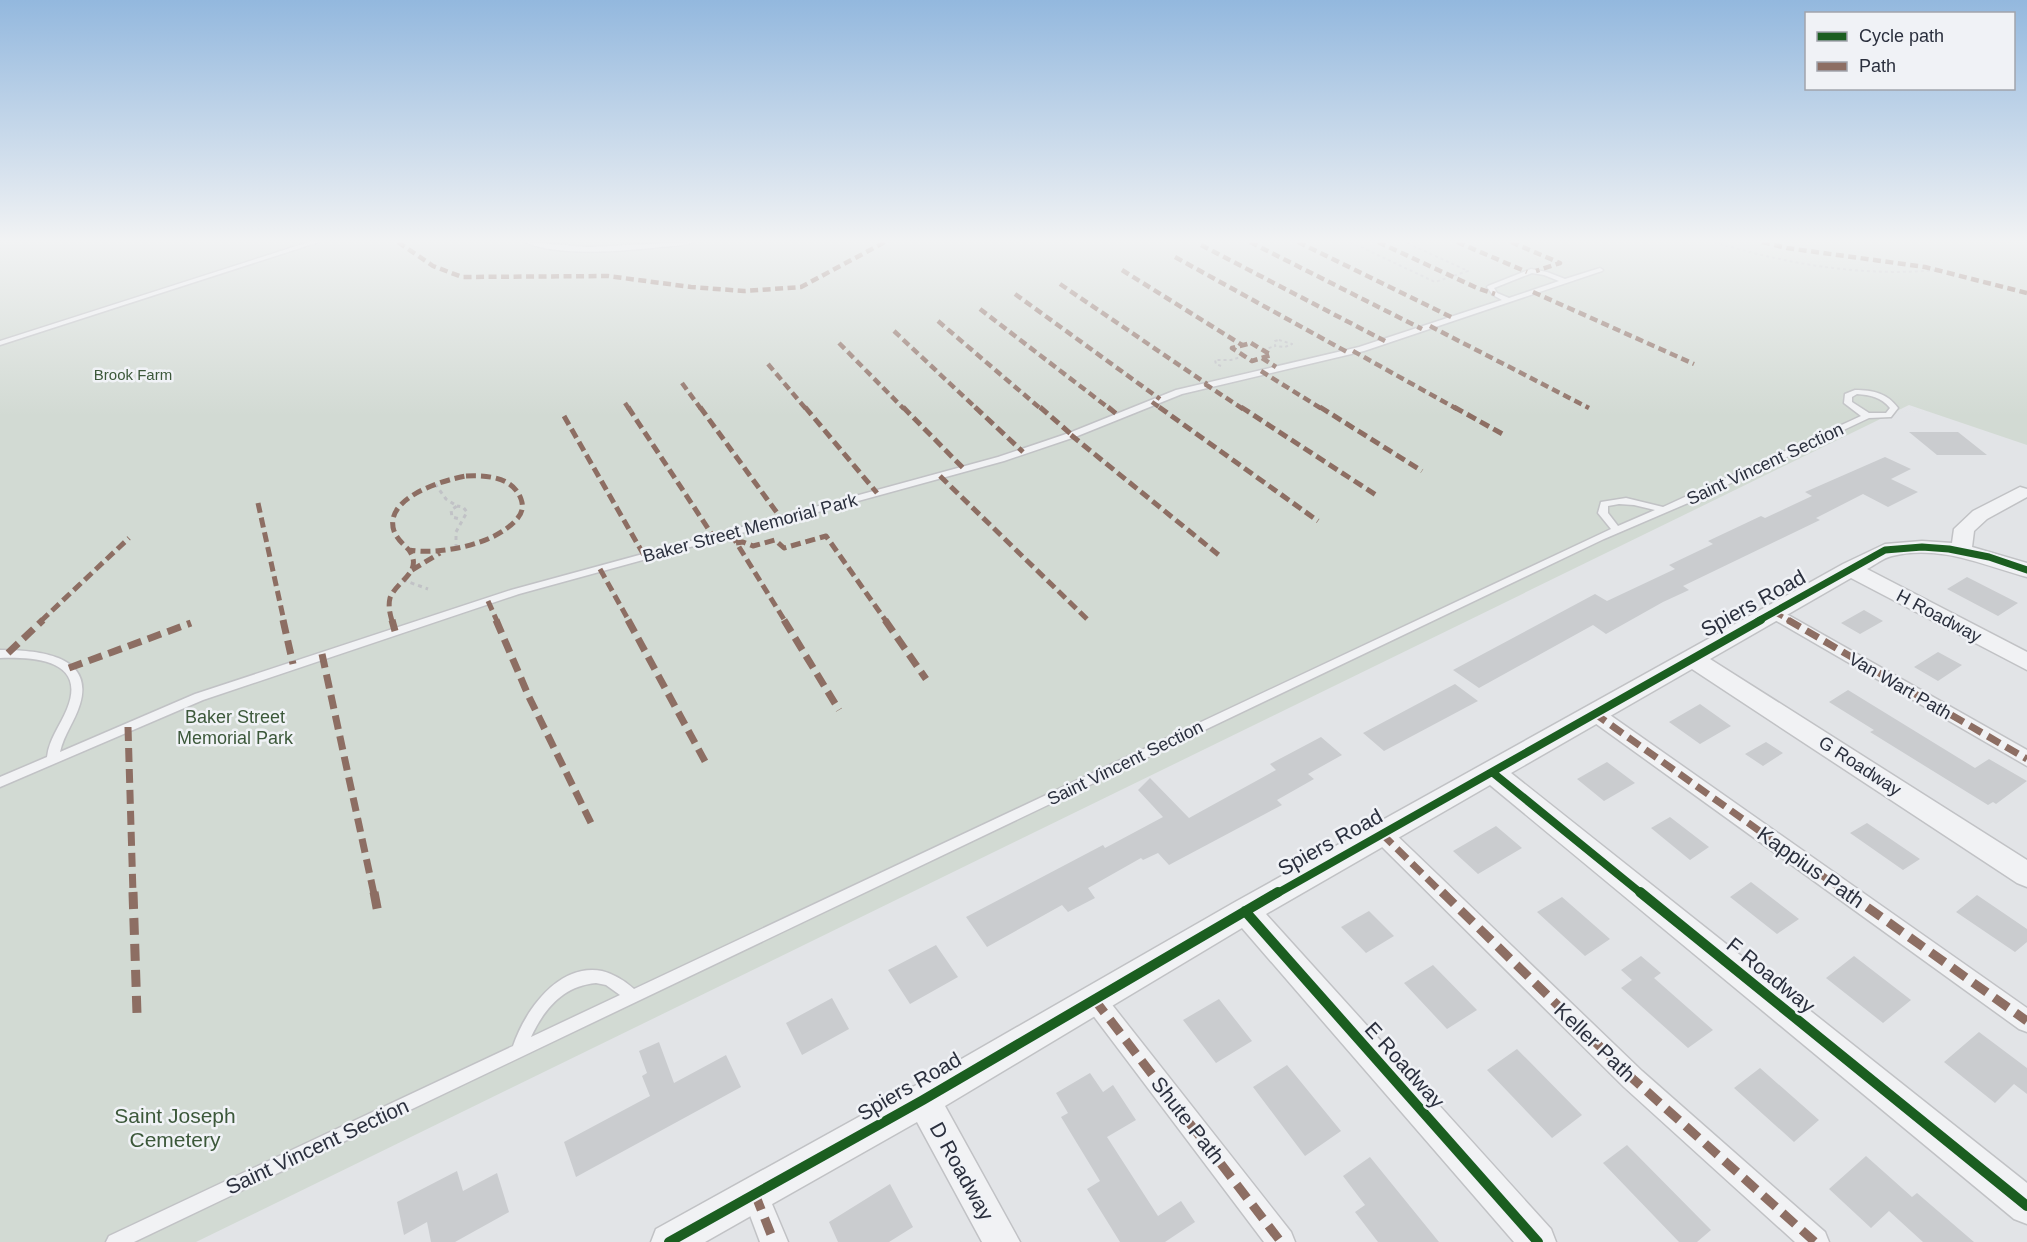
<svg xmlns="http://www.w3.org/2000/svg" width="2027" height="1242" viewBox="0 0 2027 1242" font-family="Helvetica,sans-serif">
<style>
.green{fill:#d2dad3}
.building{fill:#cacccf}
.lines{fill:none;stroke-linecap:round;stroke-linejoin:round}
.service-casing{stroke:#c1c2c5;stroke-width:3}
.pedestrian-casing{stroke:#c1c2c5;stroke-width:3}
.minor-casing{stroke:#c1c2c5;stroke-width:3}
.path-far1{stroke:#c1c2c6;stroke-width:2;stroke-dasharray:3 3;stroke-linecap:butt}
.path{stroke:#c1c2c6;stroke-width:3;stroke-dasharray:4 4;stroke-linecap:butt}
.service{fill:#f1f2f4;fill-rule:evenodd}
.pedestrian{fill:#f1f2f4;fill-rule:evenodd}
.minor{fill:#f1f2f4;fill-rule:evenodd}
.quiet-far3{stroke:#8d6e63;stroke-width:4.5;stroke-dasharray:8 4.5;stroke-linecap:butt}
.quiet-far2{stroke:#8d6e63;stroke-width:5;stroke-dasharray:10 5;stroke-linecap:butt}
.quiet-far1{stroke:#8d6e63;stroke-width:7;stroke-dasharray:14 7;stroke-linecap:butt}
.quiet{stroke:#8d6e63;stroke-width:9;stroke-dasharray:17 9;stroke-linecap:butt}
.cycleway-far2-casing{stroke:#f0f2f6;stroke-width:10}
.cycleway-far1-casing{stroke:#f0f2f6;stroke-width:12}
.cycleway-casing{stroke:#f0f2f6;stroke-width:14}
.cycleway-far2{stroke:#1b5e20;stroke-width:7}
.cycleway-far1{stroke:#1b5e20;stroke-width:8}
.cycleway{stroke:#1b5e20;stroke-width:10}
.labels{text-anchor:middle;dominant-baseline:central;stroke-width:5;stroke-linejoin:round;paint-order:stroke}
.far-park-label{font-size:15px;fill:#3c583a;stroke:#f0f2f6}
.street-label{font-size:18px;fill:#2b303e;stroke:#f0f2f6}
.park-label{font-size:18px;fill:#3c583a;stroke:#f0f2f6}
.near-street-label{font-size:21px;fill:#2b303e;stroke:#f0f2f6}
.near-park-label{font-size:21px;fill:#3c583a;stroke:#f0f2f6}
</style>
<rect width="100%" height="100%" fill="#e2e4e7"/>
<path class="green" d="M 0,242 L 2027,242 L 2027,445 L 1909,405 L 196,1242 L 0,1242 Z"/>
<path class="building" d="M 1909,432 L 1958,432 L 1987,455 L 1937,455 Z
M 1885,457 L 1911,469 L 1891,479 L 1918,492 L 1888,507 L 1863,494 L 1816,518 L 1820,520 L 1683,586 L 1689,590 L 1663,602 L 1606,634 L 1593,625 L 1479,688 L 1453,670 L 1595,594 L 1607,601 L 1675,569 L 1669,565 L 1713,544 L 1708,541 L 1761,516 L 1765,518 L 1812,496 L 1805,492 Z
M 1967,577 L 2018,603 L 1998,616 L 1947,589 Z
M 1864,610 L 1883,621 L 1860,634 L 1841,623 Z
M 1938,652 L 1962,665 L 1938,681 L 1914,667 Z
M 1455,684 L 1478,701 L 1384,751 L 1363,733 Z
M 1848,690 L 1975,768 L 1989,759 L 2027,781 L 1996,804 L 1993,802 L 1988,805 L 1870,732 L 1874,730 L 1829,702 Z
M 1700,704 L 1731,726 L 1700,744 L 1669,722 Z
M 1321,737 L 1342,755 L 1308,774 L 1314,779 L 1277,800 L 1282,805 L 1169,865 L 1158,853 L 1143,860 L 1141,858 L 1088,888 L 1095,898 L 1068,912 L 1062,905 L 987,947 L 966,917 L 1103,845 L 1105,848 L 1163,817 L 1138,790 L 1150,778 L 1189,818 L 1276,770 L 1270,764 Z
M 1766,742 L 1783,753 L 1763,766 L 1745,754 Z
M 1607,762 L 1635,783 L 1604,801 L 1577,779 Z
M 1670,817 L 1709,847 L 1690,860 L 1651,828 Z
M 1867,823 L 1920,859 L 1903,870 L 1850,833 Z
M 1496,826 L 1522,848 L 1478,874 L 1453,851 Z
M 1751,882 L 1799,919 L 1777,934 L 1730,897 Z
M 1977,895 L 2027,929 L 2027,942 L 2015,952 L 1956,912 Z
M 1562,897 L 1610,939 L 1585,956 L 1537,912 Z
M 1369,911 L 1394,936 L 1366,953 L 1341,927 Z
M 936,945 L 958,977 L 910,1004 L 888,970 Z
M 1641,956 L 1661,973 L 1654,978 L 1713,1030 L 1688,1048 L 1621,988 L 1632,980 L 1621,970 Z
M 1854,956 L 1911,1000 L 1883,1023 L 1826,978 Z
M 1433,965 L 1477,1010 L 1447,1029 L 1404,983 Z
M 832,998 L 849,1029 L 802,1055 L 786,1023 Z
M 1219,999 L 1252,1041 L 1216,1063 L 1183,1020 Z
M 1979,1032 L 2027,1068 L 2027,1094 L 2014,1084 L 1995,1103 L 1944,1062 Z
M 659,1042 L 674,1083 L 726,1055 L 741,1087 L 576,1177 L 564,1142 L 650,1096 L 642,1076 L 647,1073 L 639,1051 Z
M 1517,1049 L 1582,1115 L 1552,1138 L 1487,1070 Z
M 1287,1065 L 1341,1131 L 1305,1156 L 1253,1087 Z
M 1760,1068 L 1819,1120 L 1794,1142 L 1734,1088 Z
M 1090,1073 L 1103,1092 L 1113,1085 L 1136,1120 L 1107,1137 L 1158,1216 L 1181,1201 L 1195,1222 L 1165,1242 L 1120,1242 L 1087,1189 L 1100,1181 L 1061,1117 L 1068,1113 L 1056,1093 Z
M 1627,1145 L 1711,1230 L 1697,1242 L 1679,1242 L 1603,1163 Z
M 1866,1156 L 1912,1197 L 1917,1193 L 1974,1242 L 1923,1242 L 1889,1211 L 1871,1228 L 1829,1189 Z
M 1370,1157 L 1439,1242 L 1378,1242 L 1355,1212 L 1365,1205 L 1343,1176 Z
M 457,1171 L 463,1191 L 497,1173 L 509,1212 L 455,1242 L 431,1242 L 427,1222 L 404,1235 L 397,1202 Z
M 890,1184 L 913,1227 L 889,1242 L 838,1242 L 829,1222 Z"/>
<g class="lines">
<defs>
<path id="service" d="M 309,242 L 319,242 L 0,345 L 0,341 Z
M 525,242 L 588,247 L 693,242 C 684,246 671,246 661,247 C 626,251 556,257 525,242 Z
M 1600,268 L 1603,270 L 1602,271 L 1364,351 L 1182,394 L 1075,437 L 1004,461 L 519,594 L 203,700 L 0,787 L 0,777 L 47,757 C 49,739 60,726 67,709 C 87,660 35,657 0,658 L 0,650 C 35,650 95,654 80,704 C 75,721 64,734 60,752 L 195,694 L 511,590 L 998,457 L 1069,433 L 1176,390 L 1359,347 L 1502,300 L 1493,295 L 1487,287 L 1488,286 L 1531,269 L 1547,272 L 1565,279 ZM 1532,273 L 1544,275 L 1559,281 L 1509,298 L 1497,293 L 1494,288 Z
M 1855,390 C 1873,390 1887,393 1898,408 L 1891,417 L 1869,418 L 1695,500 L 1604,539 L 134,1242 L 106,1242 L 109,1236 L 513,1046 C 525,1011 558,963 602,971 C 614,974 625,981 634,989 L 1611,529 L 1598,513 L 1601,502 L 1626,498 L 1663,507 L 1861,416 L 1844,403 L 1845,394 ZM 1857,394 C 1870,395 1881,397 1890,408 L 1886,413 L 1869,413 L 1852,402 L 1852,397 ZM 1619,504 L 1634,505 L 1655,510 L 1618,526 L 1608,513 L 1608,506 ZM 596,983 L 606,985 L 620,995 L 531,1037 C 544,1009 563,986 596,983 Z"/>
<path id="pedestrian" d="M 1774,607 L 2027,750 L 2027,766 L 1768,616 L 1766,612 L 1768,608 Z
M 1594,707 L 1600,708 L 2027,1008 L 2027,1032 L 2019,1029 L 1588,718 L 1585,713 L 1588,708 Z
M 1382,826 L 1389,828 L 1642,1071 L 1825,1232 L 1829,1242 L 1795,1242 L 1624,1087 L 1375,840 L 1372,834 L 1375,828 Z
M 1094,989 L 1102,992 L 1291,1232 L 1295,1242 L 1264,1242 L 1086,1006 L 1083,999 L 1086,992 Z
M 755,1181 L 764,1185 L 788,1242 L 760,1242 L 742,1194 L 746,1185 Z"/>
<path id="minor" d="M 2020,487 L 2027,489 L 2027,497 L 1987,519 L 1974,531 L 1972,547 L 2027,563 L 2027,577 C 1983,565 1939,544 1892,556 C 1883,558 1875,565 1867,569 L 2027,652 L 2027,670 L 1851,578 L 1710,659 L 2027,860 L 2027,887 L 2017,883 L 1692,669 L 1511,773 L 2027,1183 L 2027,1224 L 2014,1219 L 1490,785 L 1266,914 L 1551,1229 L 1556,1242 L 1514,1242 L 1242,928 L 945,1106 L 1020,1242 L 982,1242 L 917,1122 L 705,1242 L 651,1242 L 656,1229 L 911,1088 L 1235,902 L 1843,564 L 1885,544 L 1922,541 L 1952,543 L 1954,529 L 1973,511 Z"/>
</defs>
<use href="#service" class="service-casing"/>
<use href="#pedestrian" class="pedestrian-casing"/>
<use href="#minor" class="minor-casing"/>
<path class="path-far1" d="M 1350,242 L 1435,282 L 1468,271 L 1405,242
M 1714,242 C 1786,264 1862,277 1937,270
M 1279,340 L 1292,344 L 1285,347 L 1275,346 L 1275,341 Z
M 1263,350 L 1275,346
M 1221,366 L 1216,364 L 1215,360 L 1231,360 L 1244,356"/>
<path class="path" d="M 435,484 L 446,499 L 457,506 L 451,510 L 452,517 L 460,519
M 456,548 L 456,532 L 467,512 L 463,507 L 457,506
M 403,580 L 428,589"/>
<use href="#service" class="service"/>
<use href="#pedestrian" class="pedestrian"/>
<use href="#minor" class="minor"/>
<path class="quiet-far3" d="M 398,242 L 433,266 L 462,277 L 608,276 L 691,287 L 744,291 L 801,287 L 885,242
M 1250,242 L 1422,329
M 1298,242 L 1453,318
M 1378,242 L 1477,288 L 1495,294
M 1457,242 L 1527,272
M 1511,242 L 1560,263 L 1536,271
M 1762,242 L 1787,248 L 1925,267 L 2027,293
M 1201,245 L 1385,341
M 1175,257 L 1347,352
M 1122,270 L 1242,345
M 1060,284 L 1207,384
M 1533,292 L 1694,364
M 1015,294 L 1160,399
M 980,309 L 1110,409
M 938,321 L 1041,409
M 1430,326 L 1589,408
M 894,331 L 977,409
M 839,343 L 904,409
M 1251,343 L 1271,355 L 1252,361 L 1232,348 Z
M 1353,351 L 1457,409
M 1262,358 L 1276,367
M 768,364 L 806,409
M 1261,371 L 1322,409
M 682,383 L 701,409
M 1205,384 L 1243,409
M 1152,402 L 1162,409
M 625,403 L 629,409"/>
<path class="quiet-far2" d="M 628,407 L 715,539
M 700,407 L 783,521
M 805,407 L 877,493
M 903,407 L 964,469
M 975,407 L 1023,452
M 1040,407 L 1072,435
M 1108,407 L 1119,416
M 1159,407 L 1318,521
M 1241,407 L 1379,497
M 1320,407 L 1422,471
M 1454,407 L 1506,436
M 564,416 L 645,557
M 1071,435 L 1220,556
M 466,476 C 487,475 513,477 521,499 C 524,507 522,514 516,520 C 494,545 440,555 409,550 C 403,544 397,539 394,531 C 383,498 443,480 466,476 Z
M 940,476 L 1088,620
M 258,503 L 284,621
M 731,534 L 785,621
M 736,543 L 743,542 L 753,546 L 775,540 L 784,548 L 826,536 L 886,621
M 600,569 L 629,621
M 412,570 L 440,553
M 488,601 L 497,621
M 1774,612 L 1790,621
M 41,621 L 129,538
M 392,621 C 390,614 388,606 390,598 C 397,580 424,572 409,550"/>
<path class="quiet-far1" d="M 283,620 L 293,664
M 392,620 L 395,631
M 496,620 L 529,697 L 591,823
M 628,620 L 707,765
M 784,620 L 839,710
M 885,620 L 926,679
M 1788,620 L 2027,759
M 8,653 L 43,620
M 322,654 L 374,894
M 69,668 L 191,623
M 1594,713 L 1848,894
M 128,727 L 133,894
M 1382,834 L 1443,894"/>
<path class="quiet" d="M 133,892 L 137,1014
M 374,892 L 378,913
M 1442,892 L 1633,1079 L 1815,1242
M 1846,892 L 2027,1021
M 1094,999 L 1281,1242
M 755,1194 L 774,1242"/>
<defs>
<path id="cycleway-far2" d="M 1758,621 L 1885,550 L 1922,547 L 1949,549 L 1989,557 L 2027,570"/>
<path id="cycleway-far1" d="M 1492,772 L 1642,894
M 1276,894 L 1761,620"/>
<path id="cycleway" d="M 1640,892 L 2027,1206
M 1245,911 L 1538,1242
M 669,1242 L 923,1100 L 1278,892"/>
</defs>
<use href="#cycleway-far2" class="cycleway-far2-casing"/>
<use href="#cycleway-far1" class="cycleway-far1-casing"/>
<use href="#cycleway" class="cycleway-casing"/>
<use href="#cycleway-far2" class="cycleway-far2"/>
<use href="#cycleway-far1" class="cycleway-far1"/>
<use href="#cycleway" class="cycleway"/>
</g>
<linearGradient id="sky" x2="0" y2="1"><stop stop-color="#93b8de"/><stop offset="0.58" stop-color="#f2f3f4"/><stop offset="1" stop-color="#f2f3f4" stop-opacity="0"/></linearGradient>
<rect width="2027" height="416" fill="url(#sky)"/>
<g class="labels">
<g class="far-park-label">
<text x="133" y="374">Brook Farm</text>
</g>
<g class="street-label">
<text transform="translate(1765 464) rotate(-25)">Saint Vincent Section</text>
<text transform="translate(750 528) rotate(-15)">Baker Street Memorial Park</text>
<text transform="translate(1939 616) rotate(28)">H Roadway</text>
<text transform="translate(1900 686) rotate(30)">Van Wart Path</text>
<text transform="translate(1125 763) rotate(-26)">Saint Vincent Section</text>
<text transform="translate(1860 766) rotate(33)">G Roadway</text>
</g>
<g class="park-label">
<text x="235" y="717">Baker Street<tspan x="235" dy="21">Memorial Park</tspan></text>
</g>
<g class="near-street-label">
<text transform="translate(1753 603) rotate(-29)">Spiers Road</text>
<text transform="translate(1330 842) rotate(-29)">Spiers Road</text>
<text transform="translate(1811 867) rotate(35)">Kappius Path</text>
<text transform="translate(1771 975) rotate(39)">F Roadway</text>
<text transform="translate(1595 1042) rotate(44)">Keller Path</text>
<text transform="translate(1405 1065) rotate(48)">E Roadway</text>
<text transform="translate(909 1086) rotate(-30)">Spiers Road</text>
<text transform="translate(1188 1120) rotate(52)">Shute Path</text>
<text transform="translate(317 1146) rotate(-25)">Saint Vincent Section</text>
<text transform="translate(962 1171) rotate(61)">D Roadway</text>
</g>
<g class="near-park-label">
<text x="175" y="1115">Saint Joseph<tspan x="175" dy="24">Cemetery</tspan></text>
</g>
</g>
<rect x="1805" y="12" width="210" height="78" fill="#f0f2f6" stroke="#a1a4ac" stroke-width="1.5"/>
<rect x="1817" y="32" width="30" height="9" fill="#1b5e20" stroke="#a1a4ac" stroke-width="1.5"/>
<text x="1859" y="42" font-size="18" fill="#2b303e">Cycle path</text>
<rect x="1817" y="62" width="30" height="9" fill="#8d6e63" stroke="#a1a4ac" stroke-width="1.5"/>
<text x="1859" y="72" font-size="18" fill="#2b303e">Path</text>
</svg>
